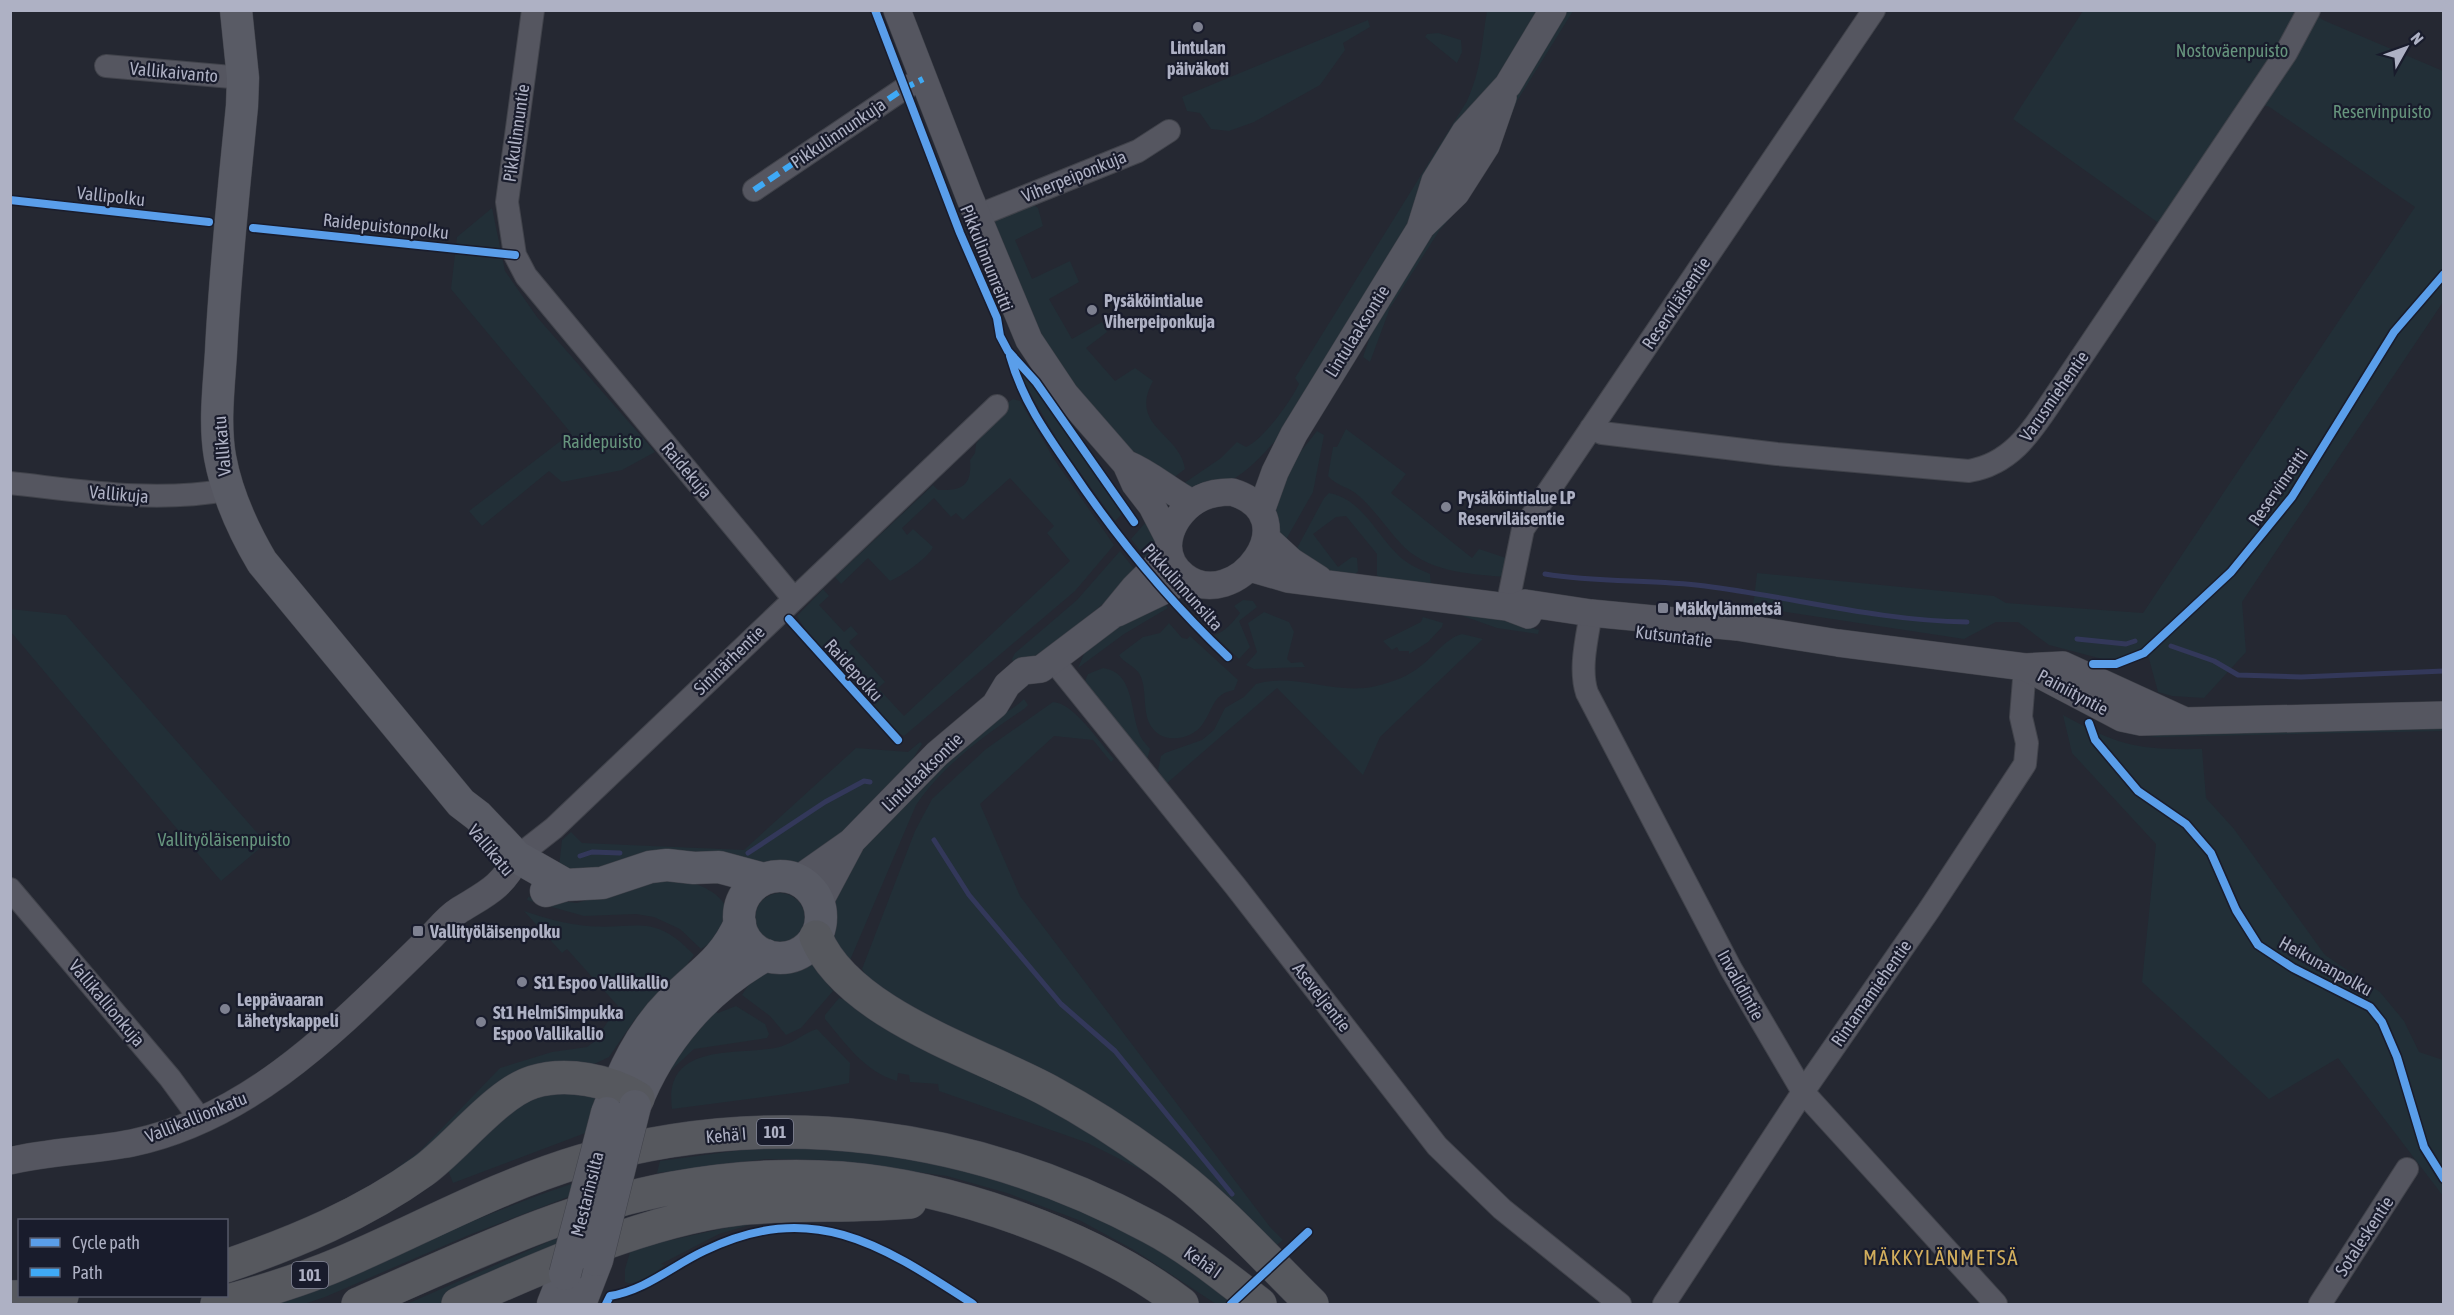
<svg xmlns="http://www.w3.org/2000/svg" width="2454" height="1315" viewBox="0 0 2454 1315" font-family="'Asap Condensed',sans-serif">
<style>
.green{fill:#222f37}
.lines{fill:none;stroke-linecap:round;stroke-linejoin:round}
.stream{stroke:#33385a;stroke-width:5}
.minor-casing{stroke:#41434b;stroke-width:24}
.tertiary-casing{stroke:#41434b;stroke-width:28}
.secondary-casing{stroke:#41434b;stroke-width:33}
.trunk-casing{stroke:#42444d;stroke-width:34}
.minor{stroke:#555660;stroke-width:22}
.tertiary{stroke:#555660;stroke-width:27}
.secondary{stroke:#595b65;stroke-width:32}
.trunk{stroke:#56585e;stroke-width:33}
.secondary-bridge-casing{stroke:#41434b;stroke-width:33;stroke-linecap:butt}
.secondary-bridge{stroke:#595b65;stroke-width:32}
.quiet{stroke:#3fa9f5;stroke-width:6;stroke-dasharray:12 6;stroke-linecap:butt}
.cycleway-casing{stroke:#191c2c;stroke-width:11}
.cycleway{stroke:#5a9eea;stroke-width:8}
.poi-dot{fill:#7e8191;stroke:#191c2c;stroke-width:2}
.labels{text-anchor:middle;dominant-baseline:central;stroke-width:4.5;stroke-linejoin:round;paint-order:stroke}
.shield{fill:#191c2c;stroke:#818496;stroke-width:1.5}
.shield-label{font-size:16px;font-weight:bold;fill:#aeb1c4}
.poi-label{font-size:18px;font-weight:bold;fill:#aeb1c4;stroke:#191c2c;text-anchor:start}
.park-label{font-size:18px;fill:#66947d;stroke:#191c2c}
.street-label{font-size:18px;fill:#aeb1c4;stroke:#191c2c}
.quarter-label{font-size:21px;letter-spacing:1.5px;fill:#d1ad5c;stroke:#191c2c}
</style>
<rect width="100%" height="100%" fill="#252832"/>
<path class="green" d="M 1487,11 L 1541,11 L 1279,437 C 1247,471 1231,493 1180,486 L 1221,458 L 1237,442 L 1246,447 C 1264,439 1290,402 1299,384 L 1295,378 L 1467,101 C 1482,67 1481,46 1487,11 Z
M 1566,11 L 1573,11 L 1517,101 L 1505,131 L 1470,196 L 1439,231 L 1390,308 L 1370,362 L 1363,357 L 1373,328 Z
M 2083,11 L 2310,11 L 2323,20 L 2443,71 L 2443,302 L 2242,602 L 2246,652 L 2204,698 L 2172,696 L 2158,692 L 2148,655 L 2140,649 L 2132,655 L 2110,661 L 2049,645 L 2018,622 L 1996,622 L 1964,639 L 1753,607 L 1757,573 L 1994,596 L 2006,603 L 2143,613 L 2415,207 L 2268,106 L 2243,106 L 2160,224 L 2013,119 Z
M 1368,20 L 1370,27 L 1343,43 L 1345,50 L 1320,85 L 1254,122 L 1229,131 L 1211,129 L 1200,113 L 1187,111 L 1182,97 Z
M 1438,33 L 1461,40 L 1462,52 L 1457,63 L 1425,37 L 1427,34 Z
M 1032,204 L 1038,208 L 1043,226 L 1015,240 L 1032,279 L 1070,261 L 1079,282 L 1049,299 L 1072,339 L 1102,322 L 1107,332 L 1086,348 L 1115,381 L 1135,368 L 1153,381 C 1128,427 1180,433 1185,469 L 1168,482 L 1135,455 L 1062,376 L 990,228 L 995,219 Z
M 492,208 L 505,271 L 537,317 L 655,452 L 622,470 L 562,482 L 549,471 L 482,526 L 469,511 L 571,433 L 451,289 L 457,237 Z
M 1024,374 L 1124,512 L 1115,521 L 1063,449 L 1020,376 Z
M 1013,399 L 1020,401 L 1054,459 L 1114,545 L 1075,591 L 904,736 L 892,729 L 808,634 L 797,616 L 823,589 L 829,596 L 819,605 L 844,632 L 851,626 L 858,634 L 849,642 L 885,682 L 878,688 L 904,716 L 1070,561 L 1047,533 L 1054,526 L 1010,478 L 963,520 L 956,513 L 951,517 L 934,498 L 902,528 L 907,535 L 913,529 L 933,547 C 928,558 902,576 890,581 L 868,558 L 841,584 L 835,577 L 933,485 L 938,490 C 963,491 972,485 970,460 L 975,453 L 976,444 L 1007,403 Z
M 1346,429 L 1406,474 L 1391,493 L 1472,558 L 1479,549 L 1509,559 L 1506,577 C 1471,574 1433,573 1405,548 C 1389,532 1376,511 1359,496 C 1350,487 1336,486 1328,476 L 1333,447 L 1337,447 Z
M 1317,431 L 1324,435 L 1313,492 L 1284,543 C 1281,537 1275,529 1274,522 C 1268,487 1297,457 1317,431 Z
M 1329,493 C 1362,499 1376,534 1398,555 C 1407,564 1419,569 1430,574 L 1431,586 L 1381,579 L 1377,575 L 1377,554 L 1346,516 L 1336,517 L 1313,534 L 1338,567 L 1352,557 L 1357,558 L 1358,571 L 1354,576 L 1334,575 L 1295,552 L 1324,498 Z
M 1153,514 L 1159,539 L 1149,562 L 1131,539 Z
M 1120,551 L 1139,575 L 1052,645 L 1015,668 L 1012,659 L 1015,653 L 1077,600 Z
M 1161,599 L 1168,608 L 1124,634 L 1078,668 L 1087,647 Z
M 1243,600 L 1253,601 L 1257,607 L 1239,621 L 1250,647 L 1239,659 L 1214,635 C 1224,633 1234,621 1240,613 L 1234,606 Z
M 10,609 L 66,615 L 266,843 L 221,881 L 11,632 Z
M 1264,612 L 1289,622 L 1294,632 L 1287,659 L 1291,663 L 1302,662 L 1305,667 L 1254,669 L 1246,665 L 1257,652 L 1248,623 Z
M 1452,612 L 1482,615 L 1539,630 L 1538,634 L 1497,628 Z
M 1423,617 L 1443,623 L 1442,627 L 1428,642 L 1409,654 L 1409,651 L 1399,651 L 1397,647 L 1392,650 L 1383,641 L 1421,622 Z
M 1169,623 L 1182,638 L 1187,639 L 1190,636 L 1238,680 L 1234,690 C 1212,694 1214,709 1202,725 C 1192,739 1166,744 1154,730 C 1140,715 1149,690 1139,673 C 1133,665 1123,662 1119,655 L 1143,637 L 1160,633 Z
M 1462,634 L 1483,639 L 1380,737 L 1363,775 L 1277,688 L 1166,784 L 1158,770 L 1161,756 L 1165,753 L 1202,740 L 1214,730 L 1225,708 L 1244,697 L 1256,684 C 1295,672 1336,696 1376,686 C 1393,682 1409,676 1422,665 C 1435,655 1446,638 1462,634 Z
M 1103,668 C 1134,672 1130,710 1139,733 C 1141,739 1146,744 1150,749 L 1147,760 L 1085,681 L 1088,674 Z
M 1024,699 L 1028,705 L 1024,709 C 985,735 943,765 916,805 L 848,965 C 843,955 832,940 831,928 C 827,861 945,761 994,721 C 1004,713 1015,708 1024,699 Z
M 1053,702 C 1074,703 1100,743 1114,759 L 1111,762 L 1093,740 L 1054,736 L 980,804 L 1020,896 L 1270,1227 L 1283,1240 L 1273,1248 L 873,988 L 862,969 L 915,831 L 932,799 L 986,749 Z
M 2063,715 C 2119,746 2138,750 2202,749 L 2206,798 L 2234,829 L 2325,955 L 2380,992 L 2404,1021 L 2419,1052 L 2443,1060 L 2443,1196 L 2338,1058 L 2269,1099 L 2142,982 L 2156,844 L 2072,753 Z
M 2443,724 L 2443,731 L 2158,737 L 2134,735 L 2119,730 Z
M 920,742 L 922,744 L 903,775 L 865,814 L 802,864 L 586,872 L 559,867 L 562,840 L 571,832 L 582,843 L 744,850 L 856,748 L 908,752 Z
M 683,880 C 728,891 748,922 701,949 L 680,929 L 654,917 L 636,914 L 584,916 L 527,900 L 528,897 L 577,903 L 643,881 Z
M755 918a25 25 0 1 1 50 0a25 25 0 1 1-50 0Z
M 524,911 C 544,918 566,924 587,926 C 638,930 653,912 694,955 L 688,963 L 691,968 L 638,1015 L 609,1057 L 459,1128 L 365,1191 L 420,1151 L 500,1068 L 552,1052 L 587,1047 L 595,1041 L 618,1006 L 567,949 L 562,953 Z
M 815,957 L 821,976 L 833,991 L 801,1028 L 786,1035 L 770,1016 L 742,995 L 752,979 L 765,969 L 796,968 Z
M 839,998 L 866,1006 L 1044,1096 L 1173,1186 L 1088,1143 L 939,1091 L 938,1084 L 910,1082 L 909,1075 L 898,1073 L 897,1081 C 865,1072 845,1043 825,1019 L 825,1015 Z
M 736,1006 L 765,1024 L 769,1034 L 767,1038 L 694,1049 L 668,1073 L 659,1074 L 711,1009 L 718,1013 Z
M 817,1029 L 850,1063 L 849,1083 L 809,1091 L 672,1109 C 663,1043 733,1055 775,1048 C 792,1045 803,1033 817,1029 Z
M 555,1087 L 599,1098 L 588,1132 L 453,1183 L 445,1162 L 506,1110 Z
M 764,1147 L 831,1149 L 893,1154 L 1011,1182 L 1088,1212 L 1144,1241 L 1192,1272 L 1235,1304 L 1216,1304 L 1134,1250 L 1081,1221 L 1007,1193 L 947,1176 L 828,1160 L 765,1159 L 657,1173 L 660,1161 Z
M 571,1184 L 573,1195 L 469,1235 L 325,1297 L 304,1304 L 265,1304 C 368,1268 467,1219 571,1184 Z
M 752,1222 L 753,1224 L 719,1234 L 661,1264 L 665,1265 C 654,1273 639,1288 625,1282 L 625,1269 L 631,1249 Z
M 559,1237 L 553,1253 L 439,1304 L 407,1304 Z"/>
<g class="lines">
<path class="stream" d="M 1545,574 C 1598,583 1652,579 1705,586 C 1792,597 1879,621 1967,622
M 2077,639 L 2126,644 L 2135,641
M 2171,646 L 2214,661 L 2238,675 L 2301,677 L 2444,671
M 934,840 L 969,895 L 1061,1004 L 1115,1051 L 1232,1194
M 748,853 L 825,802 L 864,781 L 870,782
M 580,856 L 592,852 L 620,853"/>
<defs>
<path id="minor" d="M 533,10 L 507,202 L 515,255 L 526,276 L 794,599
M 106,66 L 243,78
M 754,190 L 905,88 L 923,79
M 977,216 L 1138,151 L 1169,131
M 1591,428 L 1602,433 L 1777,454 L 1969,471 C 2016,463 2035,425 2060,389 L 2286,53 L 2309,10
M 10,483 C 84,491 153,503 227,490
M 1507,607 L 1523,529 L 1874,10
M 1591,613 C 1587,638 1579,669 1587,693 L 1731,969 L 1803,1092 L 1996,1304
M 1053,660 L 1236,887 L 1437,1146 L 1502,1209 L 1620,1304
M 517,857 L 554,828 L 997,406
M 10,889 L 170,1078 L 200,1119
M 1664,1304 L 1803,1092 L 1929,910 L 2025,764 L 2027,743 L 2021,717 L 2025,667
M 2320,1304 L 2407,1169"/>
<path id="tertiary" d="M 897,10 L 969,196 L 1029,340 L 1065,394 L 1126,464 L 1135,484 L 1152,506 L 1168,537
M 1421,227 L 1456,193 L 1486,146 L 1503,97
M 1127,464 C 1151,474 1169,491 1192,503
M 1232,492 C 1311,516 1235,616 1184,576 C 1154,553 1172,512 1201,498 C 1211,493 1221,492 1232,492 Z
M 1261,511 L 1275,472 L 1294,434 L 1420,229 L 1435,181 L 1465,132 L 1508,85 L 1553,10
M 1266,538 L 1291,561 L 1319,579
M 1250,568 L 1288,579 L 1507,607 L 1528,615
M 1512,608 L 1525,603 L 1591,613 L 1737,627 L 1838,643 L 2025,667 L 2063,665 L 2183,720
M 1117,613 L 1188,579
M 2025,667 L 2122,718 L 2141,722 L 2444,715
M 797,880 L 851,842 L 937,754 L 995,705 L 1007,685 L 1023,671 L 1041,669 L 1111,616 L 1134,588 L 1168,554
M 819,903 L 851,843
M 10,1161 C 50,1151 92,1151 132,1143 C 255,1117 342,1023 429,939 C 438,930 447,918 458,911 C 485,894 502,888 517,857"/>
<path id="secondary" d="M 236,10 L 243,78 L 242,106 C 234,188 225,269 221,352 C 219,385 214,423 220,457 C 227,495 242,528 262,562 L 461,803 L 478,816 L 517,857 L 566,885
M739 917a41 41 0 1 1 82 0a41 41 0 1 1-82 0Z
M 546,891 L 566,885 L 602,883 L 650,867 L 667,865 L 694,868 L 719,867 L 764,879
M 635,1106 C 660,1042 705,989 766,955
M 607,1113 C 622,1073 640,1033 671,1002 C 699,973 723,962 740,923
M 553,1304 L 565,1274
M 580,1304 L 597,1260"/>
<path id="trunk" d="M 816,937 C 848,1014 979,1053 1049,1091 C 1086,1111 1122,1134 1156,1159 C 1215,1201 1261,1254 1312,1304
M 226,1266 C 296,1242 363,1214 423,1171 C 456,1147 497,1093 533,1082 C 566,1072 609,1080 638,1098
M 10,1297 L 62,1296
M 217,1304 C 258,1293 299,1281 339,1264 C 419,1230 497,1186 581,1161 C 775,1105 973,1132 1150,1227 C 1190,1248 1225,1277 1260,1304
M 358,1304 C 458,1261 566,1207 673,1188 C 727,1178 786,1174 841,1178 C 953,1187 1093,1236 1182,1304
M 458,1304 C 542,1267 646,1220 737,1209 C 795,1203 853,1207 910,1202"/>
</defs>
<use href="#minor" class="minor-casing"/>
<use href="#tertiary" class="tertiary-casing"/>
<use href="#secondary" class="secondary-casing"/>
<use href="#trunk" class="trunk-casing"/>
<use href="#minor" class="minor"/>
<use href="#tertiary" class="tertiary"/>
<use href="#secondary" class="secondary"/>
<use href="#trunk" class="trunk"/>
<defs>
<path id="secondary-bridge" d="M 597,1260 L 635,1106
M 565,1274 L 607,1113"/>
</defs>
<use href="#secondary-bridge" class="secondary-bridge-casing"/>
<use href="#secondary-bridge" class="secondary-bridge"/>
<path class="quiet" d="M 754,190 L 905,88 L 923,79"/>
<defs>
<path id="cycleway" d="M 875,10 L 960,233 L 997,318 L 1000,336 L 1008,351 L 1036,382 L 1134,522
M 10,200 L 209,222
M 253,228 L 515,255
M 1010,356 C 1022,399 1045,432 1070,468 C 1116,537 1168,600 1228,657
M 789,619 L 898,740
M 2093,664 L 2116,664 L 2144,653 L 2231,572 L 2292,497 L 2394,332 L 2444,274
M 2089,723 L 2095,740 L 2138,791 L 2186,824 L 2211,853 L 2236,910 L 2258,945 L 2293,968 L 2370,1007 L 2382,1022 L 2397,1057 L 2424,1147 L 2444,1179
M 606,1304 L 610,1296 C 646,1290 672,1266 704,1251 C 813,1198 882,1245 973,1304
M 1231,1304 L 1308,1232"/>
</defs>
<use href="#cycleway" class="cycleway-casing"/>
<use href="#cycleway" class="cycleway"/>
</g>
<g class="poi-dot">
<circle cx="1198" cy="27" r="6"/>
<circle cx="1092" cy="310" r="6"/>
<circle cx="1446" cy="507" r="6"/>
<rect x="1657" y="602" width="12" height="12" rx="3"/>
<rect x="412" y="925" width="12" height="12" rx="3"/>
<circle cx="522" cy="982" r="6"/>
<circle cx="225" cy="1009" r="6"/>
<circle cx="481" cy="1022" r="6"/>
</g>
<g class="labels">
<g class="shield">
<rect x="757" y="1119" width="36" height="26" rx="4.5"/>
<rect x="292" y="1262" width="36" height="26" rx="4.5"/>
</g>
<g class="shield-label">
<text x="775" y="1132">101</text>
<text x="310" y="1275">101</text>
</g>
<g class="poi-label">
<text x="1198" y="47" text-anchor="middle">Lintulan<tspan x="1198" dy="21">päiväkoti</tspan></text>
<text x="1104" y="300">Pysäköintialue<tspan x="1104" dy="21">Viherpeiponkuja</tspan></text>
<text x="1458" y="497">Pysäköintialue LP<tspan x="1458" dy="21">Reserviläisentie</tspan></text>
<text x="1675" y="608">Mäkkylänmetsä</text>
<text x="430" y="931">Vallityöläisenpolku</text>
<text x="534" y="982">St1 Espoo Vallikallio</text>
<text x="237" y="999">Leppävaaran<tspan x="237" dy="21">Lähetyskappeli</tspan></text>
<text x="493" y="1012">St1 HelmiSimpukka<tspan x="493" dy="21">Espoo Vallikallio</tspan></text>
</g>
<g class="park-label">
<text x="2232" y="50">Nostoväenpuisto</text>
<text x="2382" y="111">Reservinpuisto</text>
<text x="602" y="441">Raidepuisto</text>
<text x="224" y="839">Vallityöläisenpuisto</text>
</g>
<g class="street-label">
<text transform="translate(174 72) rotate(5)">Vallikaivanto</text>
<text transform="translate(516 133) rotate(-82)">Pikkulinnuntie</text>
<text transform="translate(838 133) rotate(-34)">Pikkulinnunkuja</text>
<text transform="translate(1074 176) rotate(-22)">Viherpeiponkuja</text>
<text transform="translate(111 196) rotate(6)">Vallipolku</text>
<text transform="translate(386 226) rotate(6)">Raidepuistonpolku</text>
<text transform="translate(987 258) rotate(68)">Pikkulinnunreitti</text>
<text transform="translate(1676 303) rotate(-56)">Reserviläisentie</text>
<text transform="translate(1357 331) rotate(-58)">Lintulaaksontie</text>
<text transform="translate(2054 396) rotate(-55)">Varusmiehentie</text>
<text transform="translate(222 446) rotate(-95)">Vallikatu</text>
<text transform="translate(687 470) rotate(50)">Raidekuja</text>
<text transform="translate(2278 487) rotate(-55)">Reservinreitti</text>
<text transform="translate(119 494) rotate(5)">Vallikuja</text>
<text transform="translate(1183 587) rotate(48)">Pikkulinnunsilta</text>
<text transform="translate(1674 636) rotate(7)">Kutsuntatie</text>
<text transform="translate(729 660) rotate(-44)">Sininärhentie</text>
<text transform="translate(854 670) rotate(48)">Raidepolku</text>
<text transform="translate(2073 692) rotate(28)">Painiityntie</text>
<text transform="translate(922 772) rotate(-44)">Lintulaaksontie</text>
<text transform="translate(491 850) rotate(50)">Vallikatu</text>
<text transform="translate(2326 966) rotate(29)">Heikunanpolku</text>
<text transform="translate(1741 985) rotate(61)">Invalidintie</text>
<text transform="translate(1871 993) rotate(-55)">Rintamamiehentie</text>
<text transform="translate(1322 997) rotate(52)">Aseveljentie</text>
<text transform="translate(107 1003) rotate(50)">Vallikallionkuja</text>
<text transform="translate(196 1117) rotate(-22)">Vallikallionkatu</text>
<text transform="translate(726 1135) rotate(-5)">Kehä I</text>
<text transform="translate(587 1194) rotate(-76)">Mestarinsilta</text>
<text transform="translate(2364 1236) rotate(-57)">Sotaleskentie</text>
<text transform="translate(1203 1262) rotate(35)">Kehä I</text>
</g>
<g class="quarter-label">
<text x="1941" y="1257">MÄKKYLÄNMETSÄ</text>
</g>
</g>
<rect width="2454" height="1315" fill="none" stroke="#aeb1c4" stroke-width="24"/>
<rect x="18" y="1219" width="210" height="78" fill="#191c2c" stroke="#555869" stroke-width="1.5"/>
<rect x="30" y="1238" width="30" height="9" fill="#5a9eea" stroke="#555869" stroke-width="1.5"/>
<text x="72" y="1249" font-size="18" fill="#aeb1c4">Cycle path</text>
<rect x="30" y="1268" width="30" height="9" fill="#3fa9f5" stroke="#555869" stroke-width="1.5"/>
<text x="72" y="1279" font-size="18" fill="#aeb1c4">Path</text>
<g transform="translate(2406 48) rotate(50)" stroke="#191c2c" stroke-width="4.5" paint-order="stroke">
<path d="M0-4.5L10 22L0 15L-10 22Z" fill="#aeb1c4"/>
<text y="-9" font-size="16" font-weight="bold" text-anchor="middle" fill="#aeb1c4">N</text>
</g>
</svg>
